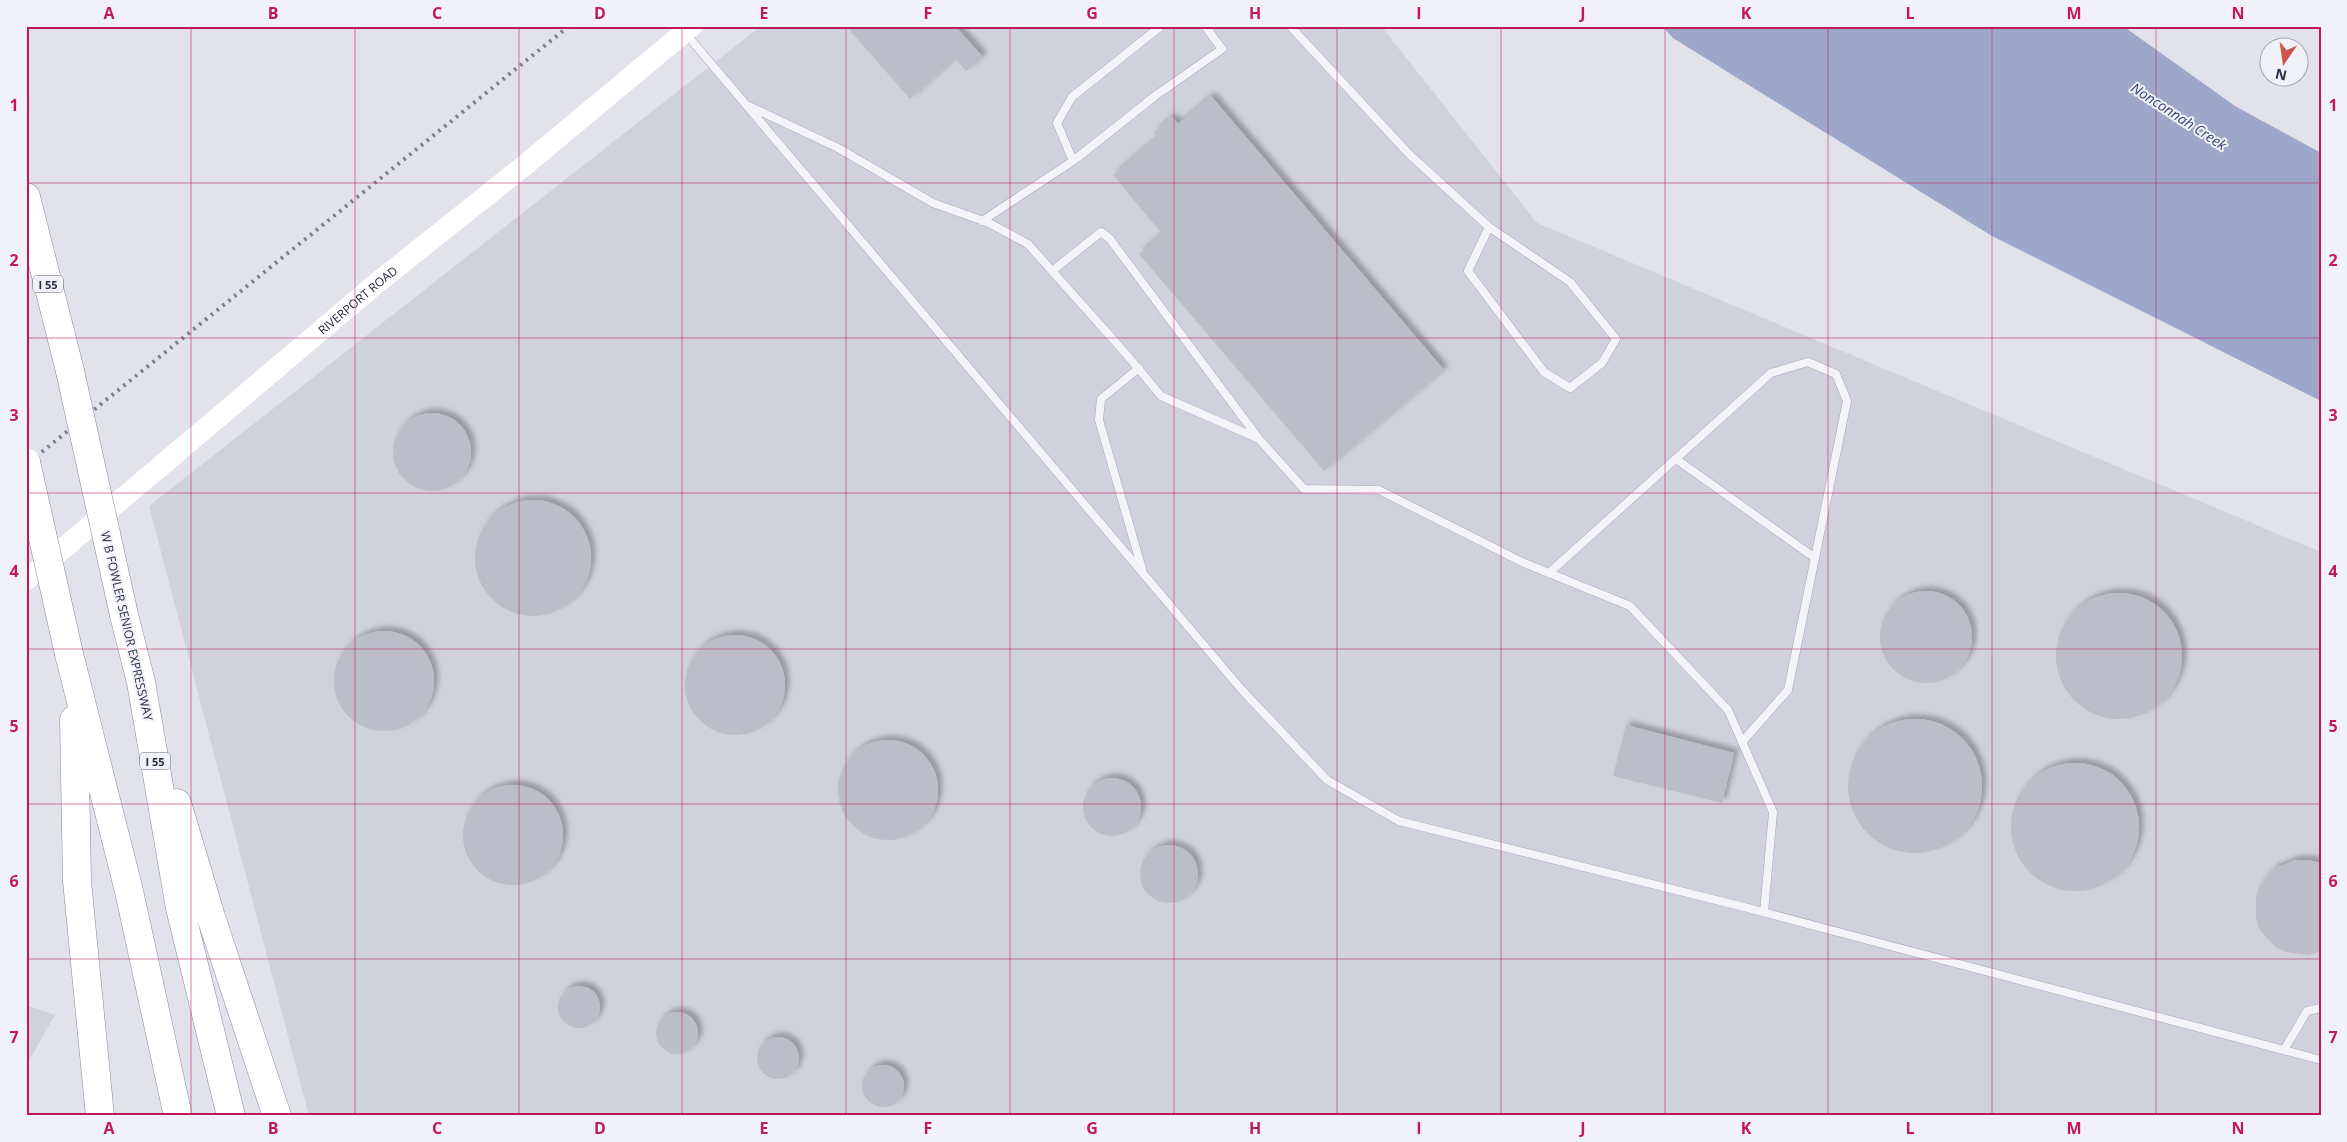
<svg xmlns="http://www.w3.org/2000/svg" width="2347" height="1142" viewBox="0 0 2347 1142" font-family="'Open Sans',sans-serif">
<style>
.built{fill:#cfd1dc}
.water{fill:#9ca7ca}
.building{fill:#bbbdca;filter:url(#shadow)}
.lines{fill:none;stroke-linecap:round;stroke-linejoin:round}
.lane-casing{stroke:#a6a8b4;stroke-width:9}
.highway-casing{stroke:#888ca1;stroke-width:29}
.lane{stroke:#f4f4f8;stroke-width:8}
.secondary{stroke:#fff;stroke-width:21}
.highway{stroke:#fff;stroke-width:28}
.rail{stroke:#7a7e94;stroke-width:4;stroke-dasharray:2.5 5;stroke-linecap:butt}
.highway-bridge-casing{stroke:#888ca1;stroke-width:29;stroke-linecap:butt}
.highway-bridge{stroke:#fff;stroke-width:28}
.grid{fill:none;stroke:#c2185b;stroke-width:1;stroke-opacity:0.55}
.labels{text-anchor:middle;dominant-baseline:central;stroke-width:4;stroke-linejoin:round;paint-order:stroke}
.shield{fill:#f1f2f7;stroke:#656778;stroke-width:1}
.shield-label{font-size:11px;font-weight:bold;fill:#292c42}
.street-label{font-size:12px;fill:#292c42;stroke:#f1f2f7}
.water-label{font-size:14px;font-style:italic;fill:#334176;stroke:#f1f2f7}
.neatline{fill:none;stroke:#c2185b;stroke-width:2}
.grid-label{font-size:16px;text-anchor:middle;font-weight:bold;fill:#c2185b}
</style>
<defs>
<filter id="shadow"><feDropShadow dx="4.5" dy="-4.5" stdDeviation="2.5" flood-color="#0004"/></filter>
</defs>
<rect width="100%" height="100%" fill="#e1e2ea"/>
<path class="built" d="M 761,26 L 1381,26 L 1537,223 L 2321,552 L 2321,1116 L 309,1116 L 149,506 Z
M 26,1005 L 55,1015 L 26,1066 Z"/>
<path class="water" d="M 1662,26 L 2123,26 L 2235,106 L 2321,153 L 2321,401 L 1992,236 L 1673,38 Z"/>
<path class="building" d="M 846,26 L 955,26 L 983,57 L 966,71 L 955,59 L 910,99 Z
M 1211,96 L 1444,370 L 1324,471 L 1139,254 L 1162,234 L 1113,175 L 1158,137 L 1154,132 L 1172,117 L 1178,124 Z
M393 452a39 39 0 1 1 78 0a39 39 0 1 1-78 0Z
M475 558a58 58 0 1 1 116 0a58 58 0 1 1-116 0Z
M1880 637a46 46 0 1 1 92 0a46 46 0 1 1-92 0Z
M2056 656a63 63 0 1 1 126 0a63 63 0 1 1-126 0Z
M334 681a50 50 0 1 1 100 0a50 50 0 1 1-100 0Z
M685 685a50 50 0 1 1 100 0a50 50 0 1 1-100 0Z
M1848 786a67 67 0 1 1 134 0a67 67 0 1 1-134 0Z
M 1626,725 L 1734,753 L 1722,803 L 1613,776 Z
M838 790a50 50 0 1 1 100 0a50 50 0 1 1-100 0Z
M2011 827a64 64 0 1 1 128 0a64 64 0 1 1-128 0Z
M1083 807a29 29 0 1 1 58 0a29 29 0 1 1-58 0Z
M463 835a50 50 0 1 1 100 0a50 50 0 1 1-100 0Z
M1140 874a29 29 0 1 1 58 0a29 29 0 1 1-58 0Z
M 2296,860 L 2308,860 L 2321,863 L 2321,951 L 2308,955 L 2286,952 L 2275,947 L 2260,930 L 2256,919 L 2256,896 L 2260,885 L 2275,868 Z
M558 1007a21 21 0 1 1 42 0a21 21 0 1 1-42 0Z
M656 1033a21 21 0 1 1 42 0a21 21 0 1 1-42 0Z
M757 1058a21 21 0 1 1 42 0a21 21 0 1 1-42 0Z
M862 1086a21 21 0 1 1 42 0a21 21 0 1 1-42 0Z"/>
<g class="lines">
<defs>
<path id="lane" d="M 1290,26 L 1409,154 L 1489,227 L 1570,282 L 1616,339 L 1602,363 L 1570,388 L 1544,372 L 1468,271 L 1489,227
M 686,34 L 1241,689 L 1327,780 L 1399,821 L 1744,907 L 2321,1060
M 749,106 L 838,148 L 933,203 L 989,223 L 1028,244 L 1127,355 L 1161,396 L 1257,438
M 1073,161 L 1057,123 L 1072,97 L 1161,26
M 982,221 L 1073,161 L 1155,96 L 1222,49 L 1205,26
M 1052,271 L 1101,232 L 1110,239 L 1259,439 L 1304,489 L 1379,490 L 1522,562 L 1630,606 L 1728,710 L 1773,812 L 1764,912
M 1139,368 L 1101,399 L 1099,420 L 1142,569
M 1676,459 L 1815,558
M 1549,573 L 1771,373 L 1808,362 L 1836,374 L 1847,401 L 1788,690 L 1742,742
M 2284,1050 L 2307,1011 L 2321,1008"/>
<path id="highway" d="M 26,197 L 70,371
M 124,615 L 141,682 L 180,908 L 231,1116
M 69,654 L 129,891 L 178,1116
M 74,720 L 77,881 L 100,1116
M 177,803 L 211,917 L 277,1116"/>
</defs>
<use href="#lane" class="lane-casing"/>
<use href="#highway" class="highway-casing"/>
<use href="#lane" class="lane"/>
<path class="secondary" id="s1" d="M 26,580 L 377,283 L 525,165 L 692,26"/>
<use href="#highway" class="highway"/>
<path class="rail" d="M 26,468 L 43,451 L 569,26"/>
<defs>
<path id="highway-bridge" d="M 70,371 L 124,615
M 26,462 L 69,654"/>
</defs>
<use href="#highway-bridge" class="highway-bridge-casing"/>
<use href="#highway-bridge" class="highway-bridge"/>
</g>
<path class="grid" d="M 191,26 L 191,1116M 355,26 L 355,1116M 519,26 L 519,1116M 682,26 L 682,1116M 846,26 L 846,1116M 1010,26 L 1010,1116M 1174,26 L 1174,1116M 1337,26 L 1337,1116M 1501,26 L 1501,1116M 1665,26 L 1665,1116M 1828,26 L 1828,1116M 1992,26 L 1992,1116M 2156,26 L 2156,1116M 26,183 L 2321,183M 26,338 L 2321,338M 26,493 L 2321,493M 26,649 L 2321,649M 26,804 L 2321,804M 26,959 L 2321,959"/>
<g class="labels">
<g class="shield">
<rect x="33" y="275.5" width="30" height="17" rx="4"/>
<rect x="140" y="752.5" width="30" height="17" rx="4"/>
</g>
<g class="shield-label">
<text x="48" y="284">I 55</text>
<text x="155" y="761">I 55</text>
</g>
<g class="street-label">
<text stroke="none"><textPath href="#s1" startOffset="434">RIVERPORT ROAD</textPath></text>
<text transform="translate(127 626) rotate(77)">W B FOWLER SENIOR EXPRESSWAY</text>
</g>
<g class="water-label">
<text transform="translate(2179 116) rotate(33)">Nonconnah Creek</text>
</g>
</g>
<rect width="2347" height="1142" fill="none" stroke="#f1f2f7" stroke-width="55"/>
<g transform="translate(2284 62) rotate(193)"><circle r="24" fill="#f1f2f7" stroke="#a1a3af"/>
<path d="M0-4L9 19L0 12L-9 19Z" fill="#cf5346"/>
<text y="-8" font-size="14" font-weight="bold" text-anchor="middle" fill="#292c42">N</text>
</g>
<rect x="28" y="28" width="2292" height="1086" class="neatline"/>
<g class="grid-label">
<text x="109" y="19">A</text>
<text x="273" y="19">B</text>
<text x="437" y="19">C</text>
<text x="600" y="19">D</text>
<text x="764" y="19">E</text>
<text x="928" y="19">F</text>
<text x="1092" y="19">G</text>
<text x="1255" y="19">H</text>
<text x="1419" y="19">I</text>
<text x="1583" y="19">J</text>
<text x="1746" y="19">K</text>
<text x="1910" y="19">L</text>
<text x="2074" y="19">M</text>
<text x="2238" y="19">N</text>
<text x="14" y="111">1</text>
<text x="2333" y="111">1</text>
<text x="14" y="266">2</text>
<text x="2333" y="266">2</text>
<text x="14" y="421">3</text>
<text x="2333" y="421">3</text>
<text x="14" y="577">4</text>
<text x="2333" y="577">4</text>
<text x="14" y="732">5</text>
<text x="2333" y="732">5</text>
<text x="14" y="887">6</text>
<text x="2333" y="887">6</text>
<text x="14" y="1043">7</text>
<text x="2333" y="1043">7</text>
<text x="109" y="1134">A</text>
<text x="273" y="1134">B</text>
<text x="437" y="1134">C</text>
<text x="600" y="1134">D</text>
<text x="764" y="1134">E</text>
<text x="928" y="1134">F</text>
<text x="1092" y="1134">G</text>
<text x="1255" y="1134">H</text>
<text x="1419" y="1134">I</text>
<text x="1583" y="1134">J</text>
<text x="1746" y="1134">K</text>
<text x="1910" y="1134">L</text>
<text x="2074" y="1134">M</text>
<text x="2238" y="1134">N</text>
</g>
</svg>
